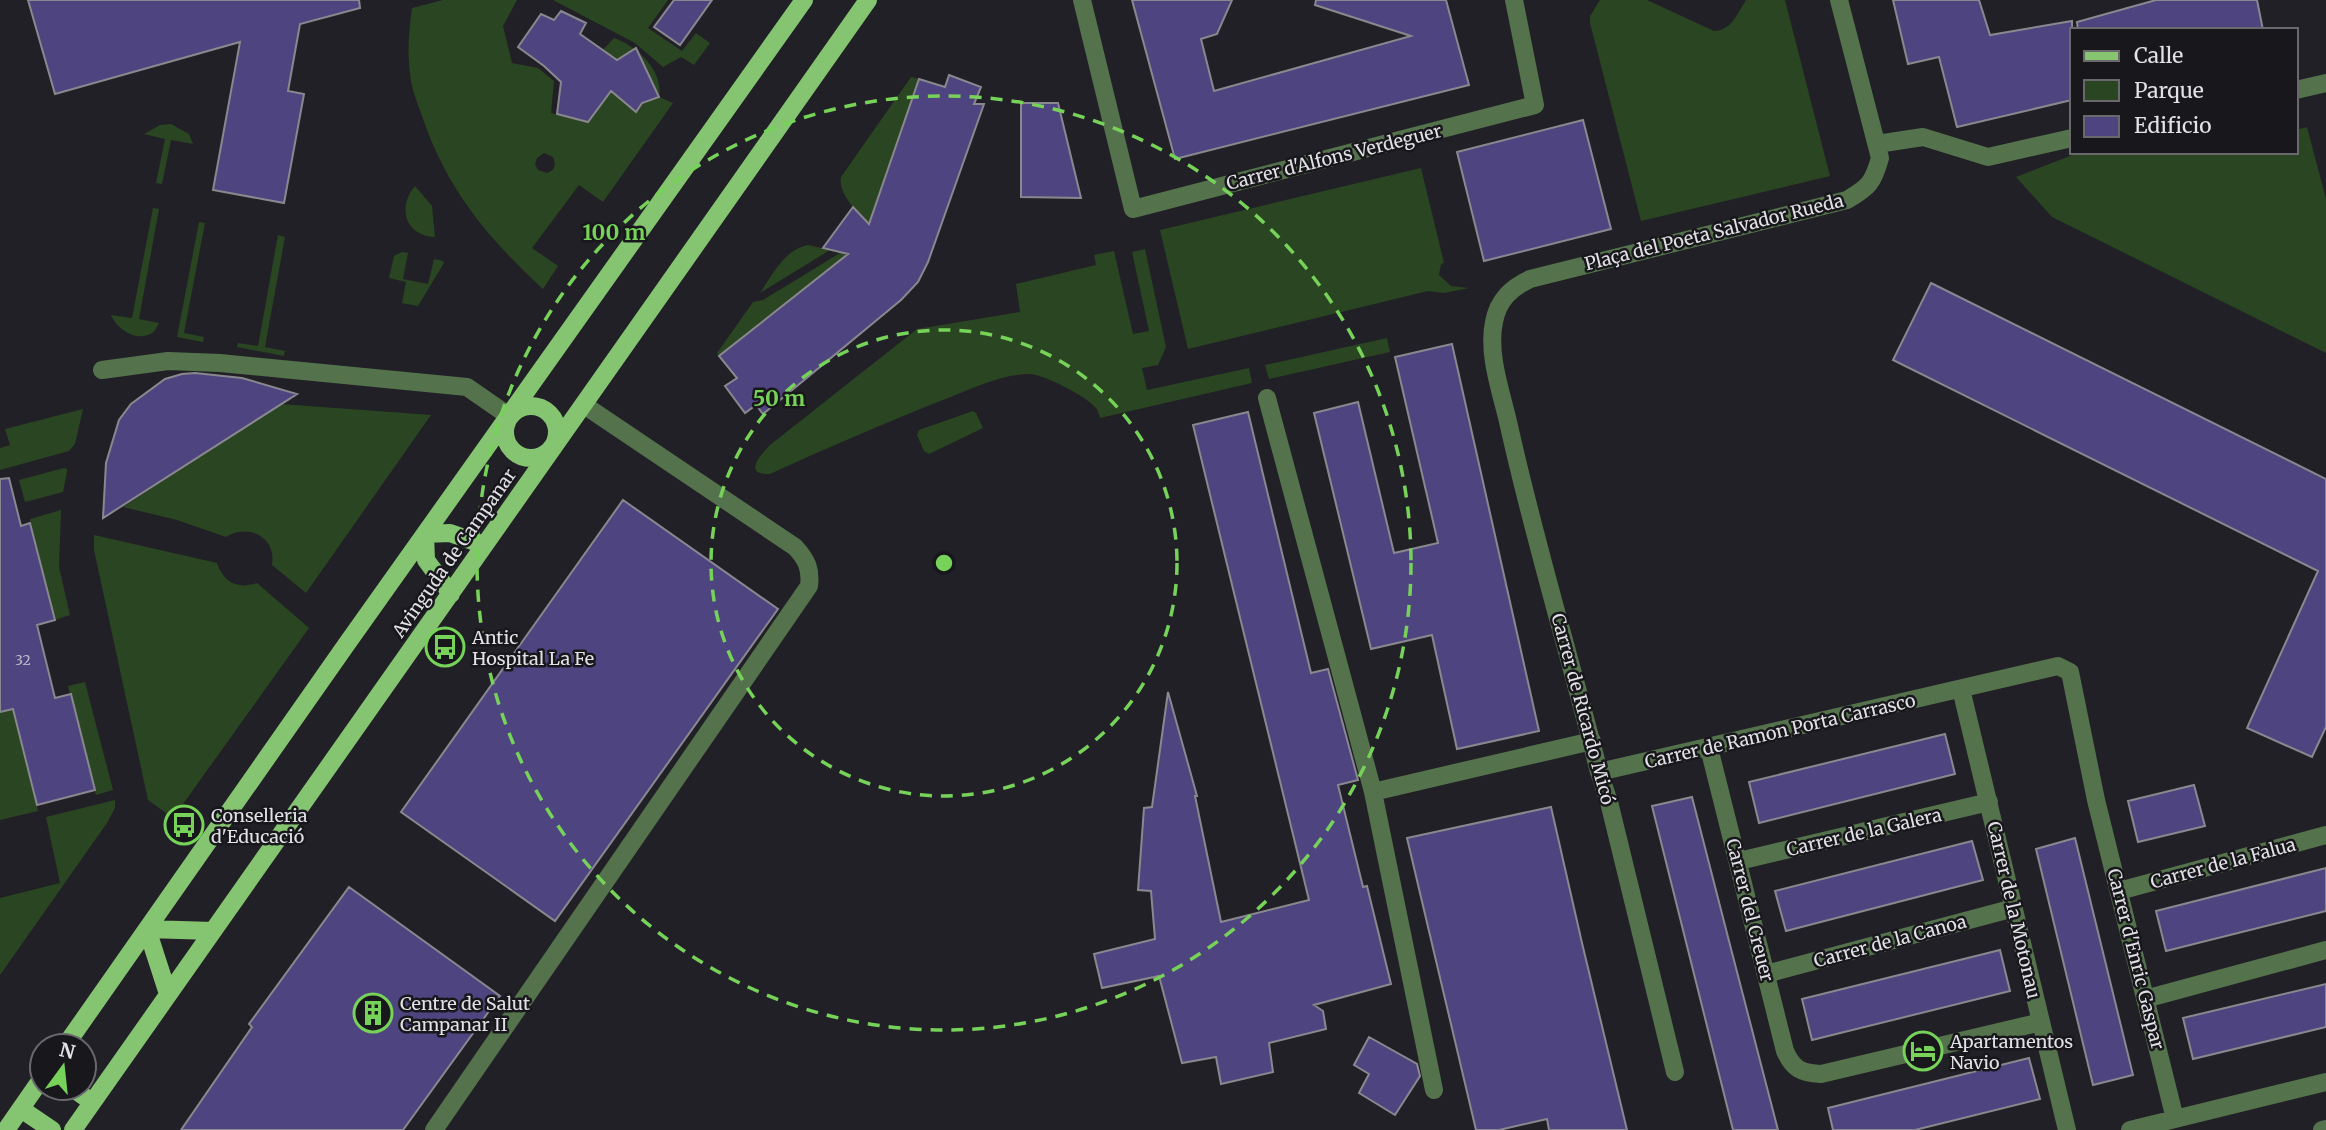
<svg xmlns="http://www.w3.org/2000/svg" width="2326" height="1130" viewBox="0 0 2326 1130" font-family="Merriweather,serif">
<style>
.green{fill:#2a4521;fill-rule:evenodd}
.building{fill:#4e447f;stroke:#89888f;stroke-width:2}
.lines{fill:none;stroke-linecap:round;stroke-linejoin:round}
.minor{stroke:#54724b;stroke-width:18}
.major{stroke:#85c471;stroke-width:18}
.ring{fill:none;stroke:#77d259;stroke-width:3.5;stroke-dasharray:12 9}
.labels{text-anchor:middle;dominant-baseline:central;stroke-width:5;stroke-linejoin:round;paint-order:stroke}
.number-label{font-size:14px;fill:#bdbacc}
.street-label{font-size:18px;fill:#e2e2e6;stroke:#18171c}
.poi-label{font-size:18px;fill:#e2e2e6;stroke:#18171c;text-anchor:start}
.centre{fill:#77d259;stroke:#18171c;stroke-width:3.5}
.ring-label{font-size:21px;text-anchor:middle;font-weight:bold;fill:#77d259;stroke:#18171c;stroke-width:5;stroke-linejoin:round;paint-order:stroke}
</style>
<rect width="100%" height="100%" fill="#212026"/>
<path class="green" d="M 443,0 L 517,0 L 503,26 L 512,63 L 538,68 L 554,81 L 551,113 L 585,121 L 586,104 L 597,110 L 611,91 L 636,112 L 642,103 L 612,63 L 598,55 L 614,38 C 637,46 664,71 659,97 L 673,103 L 603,202 L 579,185 L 532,248 L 558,266 L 543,289 C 488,238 448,191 423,119 C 418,104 411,89 410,73 C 407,51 409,30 412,8 ZM 544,153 L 553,157 L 555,164 L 553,170 L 547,173 L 538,170 L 535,164 L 537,158 Z
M 553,0 L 668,0 L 648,28 L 682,51 L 696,33 L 710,43 L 694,65 L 681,57 L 663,67 L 635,43 Z
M 1600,0 L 1647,0 L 1714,31 C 1732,30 1737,14 1746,0 L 1785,0 L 1830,176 L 1641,221 L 1590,23 L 1590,16 Z
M 911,77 L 919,79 L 869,224 C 858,212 838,195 841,177 Z
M 171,124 L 189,134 L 193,144 L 171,140 L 162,184 L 156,183 L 165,139 L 144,134 L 160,125 Z
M 2307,127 L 2326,199 L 2326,353 L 2052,217 L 2016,177 L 2080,152 L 2296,152 L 2296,130 Z
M 1421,168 L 1444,263 L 1441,264 L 1439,275 L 1451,286 L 1469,288 L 1444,293 L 1428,291 L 1188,349 L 1160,230 Z
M 415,186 L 432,206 L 435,237 C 405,236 397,207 415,186 Z
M 153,208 L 159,209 L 139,319 L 159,323 C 157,327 155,331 152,333 C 136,343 116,328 111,315 L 132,318 Z
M 199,222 L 205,223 L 184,333 L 204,337 L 203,342 L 177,337 Z
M 278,235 L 285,237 L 265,347 L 285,351 L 284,356 L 237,347 L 238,343 L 258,346 Z
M 808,245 L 830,250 L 760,293 C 773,274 784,250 808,245 Z
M 1145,249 L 1166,347 L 1158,365 L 1142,368 L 1147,390 L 1249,368 L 1252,383 L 1100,418 C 1099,414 1098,411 1096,408 C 1086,396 1045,375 1030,374 C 1005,373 970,389 948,398 C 887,422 829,447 770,474 C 742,475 761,454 770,445 L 917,329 L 1020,312 L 1016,284 L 1096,265 L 1094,255 L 1114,251 L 1133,334 L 1149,331 L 1132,252 Z
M 402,252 L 408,253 L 403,279 L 428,284 L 434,259 L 443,261 L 444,263 L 418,306 L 402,303 L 406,282 L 389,278 L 394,256 Z
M 840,253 L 847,255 L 719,356 L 717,353 L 753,302 L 763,300 Z
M 1387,338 L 1390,352 L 1269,379 L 1265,365 Z
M 281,404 L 431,415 L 306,593 L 272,565 C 277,537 248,523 226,537 L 177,520 L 123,507 Z
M 83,409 L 75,444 L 69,451 L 0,470 L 0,448 L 10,445 L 5,429 Z
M 973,411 L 976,413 L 983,428 L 929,454 L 924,451 L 917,435 L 919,430 Z
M 64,468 L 67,469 L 67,472 L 63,492 L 25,502 L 19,480 Z
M 61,510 L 59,567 L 70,615 L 55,620 L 30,519 Z
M 94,535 L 217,563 C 223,582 238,590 257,583 L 309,628 L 173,818 L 148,800 L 94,550 Z
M 85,682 L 113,790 L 96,795 L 68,686 Z
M 13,709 L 38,811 L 0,820 L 0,712 Z
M 115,800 L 115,808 L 107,823 L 0,975 L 0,898 L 60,883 L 46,817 Z"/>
<path class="building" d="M 28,0 L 359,0 L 360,8 L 300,24 L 288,91 L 304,94 L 284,203 L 213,190 L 240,42 L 55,94 Z
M 674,0 L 712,0 L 680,45 L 654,27 Z
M 1132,0 L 1232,0 L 1217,34 L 1201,39 L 1214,91 L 1411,36 L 1315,5 L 1316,0 L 1446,0 L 1469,85 L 1175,159 Z
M 1893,0 L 1979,0 L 1990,35 L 2072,21 L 2072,100 L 1957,127 L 1939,57 L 1908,64 Z
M 2156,0 L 2257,0 L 2263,30 L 2078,30 L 2077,22 Z
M 561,11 L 586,23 L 580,34 L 617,60 L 636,48 L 659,97 L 642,103 L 636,112 L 611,91 L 588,122 L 557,114 L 561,82 L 544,66 L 518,47 L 541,14 L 554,20 Z
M 949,75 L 981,87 L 974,104 L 984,104 L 928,262 L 918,282 L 901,300 L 763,414 L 756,405 L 745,413 L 725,386 L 737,378 L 719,356 L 848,254 L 823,248 L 853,207 L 869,224 L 919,79 L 945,87 Z
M 1021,103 L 1058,103 L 1081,198 L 1021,197 Z
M 1583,120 L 1611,229 L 1484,261 L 1457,152 Z
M 1931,283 L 2326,479 L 2326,727 L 2312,757 L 2247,728 L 2318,571 L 1893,360 Z
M 1452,344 L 1539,731 L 1457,749 L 1432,635 L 1371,649 L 1314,413 L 1358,402 L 1394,553 L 1438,543 L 1395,357 Z
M 195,373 L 242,378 L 297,394 L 103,518 L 106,463 L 119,420 L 131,404 L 165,379 L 182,374 Z
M 1248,412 L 1311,673 L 1328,669 L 1358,780 L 1338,785 L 1363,887 L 1367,886 L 1391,984 L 1314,1005 L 1323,1011 L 1326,1029 L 1269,1043 L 1273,1072 L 1221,1084 L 1216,1057 L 1182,1063 L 1159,976 L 1102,988 L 1094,954 L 1155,939 L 1151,891 L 1138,890 L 1144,808 L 1152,807 L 1168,692 L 1197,796 L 1195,796 L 1221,922 L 1309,900 L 1193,425 Z
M 9,478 L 21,526 L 30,523 L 55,620 L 37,625 L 55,698 L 71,694 L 95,790 L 37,805 L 13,709 L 0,712 L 0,479 Z
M 623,500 L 778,609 L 555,921 L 401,812 Z
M 1945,734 L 1955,774 L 1759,823 L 1749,782 Z
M 2194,785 L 2205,826 L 2138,842 L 2128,801 Z
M 1692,797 L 1729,941 L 1778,1130 L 1733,1130 L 1652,806 Z
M 1551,807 L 1582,943 L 1627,1130 L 1549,1130 L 1547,1119 L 1499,1130 L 1476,1130 L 1407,838 Z
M 2075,838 L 2133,1075 L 2093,1085 L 2036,849 Z
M 1972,841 L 1983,880 L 1786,931 L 1775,891 Z
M 2326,868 L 2326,911 L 2166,951 L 2156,911 Z
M 349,887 L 500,996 L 403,1130 L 181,1130 L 252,1027 L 249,1024 Z
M 2000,950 L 2010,991 L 1812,1040 L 1802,999 Z
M 2326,984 L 2326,1027 L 2193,1059 L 2183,1018 Z
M 1369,1037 L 1417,1064 L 1420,1076 L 1395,1115 L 1359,1093 L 1369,1074 L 1354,1065 Z
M 2029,1058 L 2040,1099 L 1915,1130 L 1833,1130 L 1828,1108 Z"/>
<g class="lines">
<path class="minor" d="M 1082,0 L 1133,209 L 1535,105 L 1514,0
M 2296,90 L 2326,83
M 1877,144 L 1923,137 L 1988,157 L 2072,138
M 102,370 L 168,361 L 220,363 L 467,387 L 509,416
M 1267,398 L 1373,792 L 1592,741
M 1961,689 L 2067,1130
M 1709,748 L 1785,1051 C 1793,1069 1801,1073 1821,1074 L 2041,1022
M 1599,772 L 2058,666 L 2070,672 L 2096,800 L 2175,1119
M 1373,792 L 1434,1090
M 1739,861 L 1989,802
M 2119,891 L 2326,835
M 1766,974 L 2014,908
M 2145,999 L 2326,950
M 1675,1072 L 1609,802 L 1599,772 C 1570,657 1535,543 1509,426 C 1502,394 1487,355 1494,322 C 1498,300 1511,288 1530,279 L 1847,200 C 1869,187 1873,183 1880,158 L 1839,0
M 434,1130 L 809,586 C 811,569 807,560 795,547 L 584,405
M 2130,1130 L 2326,1082
M 2322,1130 L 2326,1129"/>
<path class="major" d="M505 432a26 26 0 1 1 52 0a26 26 0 1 1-52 0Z
M 451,594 L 426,560 L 425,534 L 450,533 L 484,545
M 168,994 L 147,929 L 213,931
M 65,1046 L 346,645 L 804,0
M 72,1088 L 92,1102
M 21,1109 L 52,1130
M 6,1130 L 42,1078
M 73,1130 L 868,0"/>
</g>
<g class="ring">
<circle cx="944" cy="563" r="233"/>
<circle cx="944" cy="563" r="467"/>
</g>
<defs>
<symbol id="bus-ring" viewBox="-11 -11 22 22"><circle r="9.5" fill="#18171c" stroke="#77d259" stroke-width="1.5"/><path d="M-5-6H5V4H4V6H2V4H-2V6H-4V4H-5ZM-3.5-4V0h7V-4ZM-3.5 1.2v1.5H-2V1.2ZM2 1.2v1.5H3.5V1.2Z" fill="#77d259"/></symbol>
<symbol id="building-ring" viewBox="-11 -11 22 22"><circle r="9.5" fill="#18171c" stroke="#77d259" stroke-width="1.5"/><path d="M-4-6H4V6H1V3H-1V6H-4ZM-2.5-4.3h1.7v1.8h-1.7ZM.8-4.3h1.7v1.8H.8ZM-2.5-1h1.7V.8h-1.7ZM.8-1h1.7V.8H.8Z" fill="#77d259"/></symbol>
<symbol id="hotel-ring" viewBox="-11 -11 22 22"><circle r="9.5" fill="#18171c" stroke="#77d259" stroke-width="1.5"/><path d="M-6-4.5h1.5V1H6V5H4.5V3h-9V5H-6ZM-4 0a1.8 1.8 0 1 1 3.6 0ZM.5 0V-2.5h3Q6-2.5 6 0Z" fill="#77d259"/></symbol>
</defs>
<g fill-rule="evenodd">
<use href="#bus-ring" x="423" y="625" width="44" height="44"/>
<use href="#bus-ring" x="162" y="803" width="44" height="44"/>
<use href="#building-ring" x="351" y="991" width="44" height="44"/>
<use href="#hotel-ring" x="1901" y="1029" width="44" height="44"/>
</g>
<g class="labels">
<g class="number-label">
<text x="23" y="660">32</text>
</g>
<g class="street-label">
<text transform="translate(1334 157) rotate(-14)">Carrer d'Alfons Verdeguer</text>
<text transform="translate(1714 232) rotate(-14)">Plaça del Poeta Salvador Rueda</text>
<text transform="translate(454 553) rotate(-55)">Avinguda de Campanar</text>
<text transform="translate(1583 709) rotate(75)">Carrer de Ricardo Micó</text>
<text transform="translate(1780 731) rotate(-13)">Carrer de Ramon Porta Carrasco</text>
<text transform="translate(1864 832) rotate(-13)">Carrer de la Galera</text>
<text transform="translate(2223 863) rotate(-15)">Carrer de la Falua</text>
<text transform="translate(1750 910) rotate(76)">Carrer del Creuer</text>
<text transform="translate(2014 910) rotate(77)">Carrer de la Motonau</text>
<text transform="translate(1890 941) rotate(-15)">Carrer de la Canoa</text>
<text transform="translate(2136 959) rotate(76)">Carrer d'Enric Gaspar</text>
</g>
<g class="poi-label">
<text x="472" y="637">Antic<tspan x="472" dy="21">Hospital La Fe</tspan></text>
<text x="211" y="815">Conselleria<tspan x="211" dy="21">d'Educació</tspan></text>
<text x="400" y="1003">Centre de Salut<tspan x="400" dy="21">Campanar II</tspan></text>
<text x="1950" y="1041">Apartamentos<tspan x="1950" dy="21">Navio</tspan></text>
</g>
</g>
<circle cx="944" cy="563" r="10" class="centre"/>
<g class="ring-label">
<text x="614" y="240">100 m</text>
<text x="779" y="406">50 m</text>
</g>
<rect x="2070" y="28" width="228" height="126" fill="#18171c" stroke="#69686d" stroke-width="2"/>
<rect x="2084" y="51" width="35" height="10" fill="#85c471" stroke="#69686d" stroke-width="2"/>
<text x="2134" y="63" font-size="21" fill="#e2e2e6">Calle</text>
<rect x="2084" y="80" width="35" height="21" fill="#2a4521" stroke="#69686d" stroke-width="2"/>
<text x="2134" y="98" font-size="21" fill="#e2e2e6">Parque</text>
<rect x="2084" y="116" width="35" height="21" fill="#4e447f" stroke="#69686d" stroke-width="2"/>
<text x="2134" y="133" font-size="21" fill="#e2e2e6">Edificio</text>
<g transform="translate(63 1067) rotate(15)"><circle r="33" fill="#18171c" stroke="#69686d" stroke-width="2"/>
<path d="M0-5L12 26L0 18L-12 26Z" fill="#77d259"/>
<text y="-10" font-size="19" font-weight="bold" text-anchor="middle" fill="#e2e2e6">N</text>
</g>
</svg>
